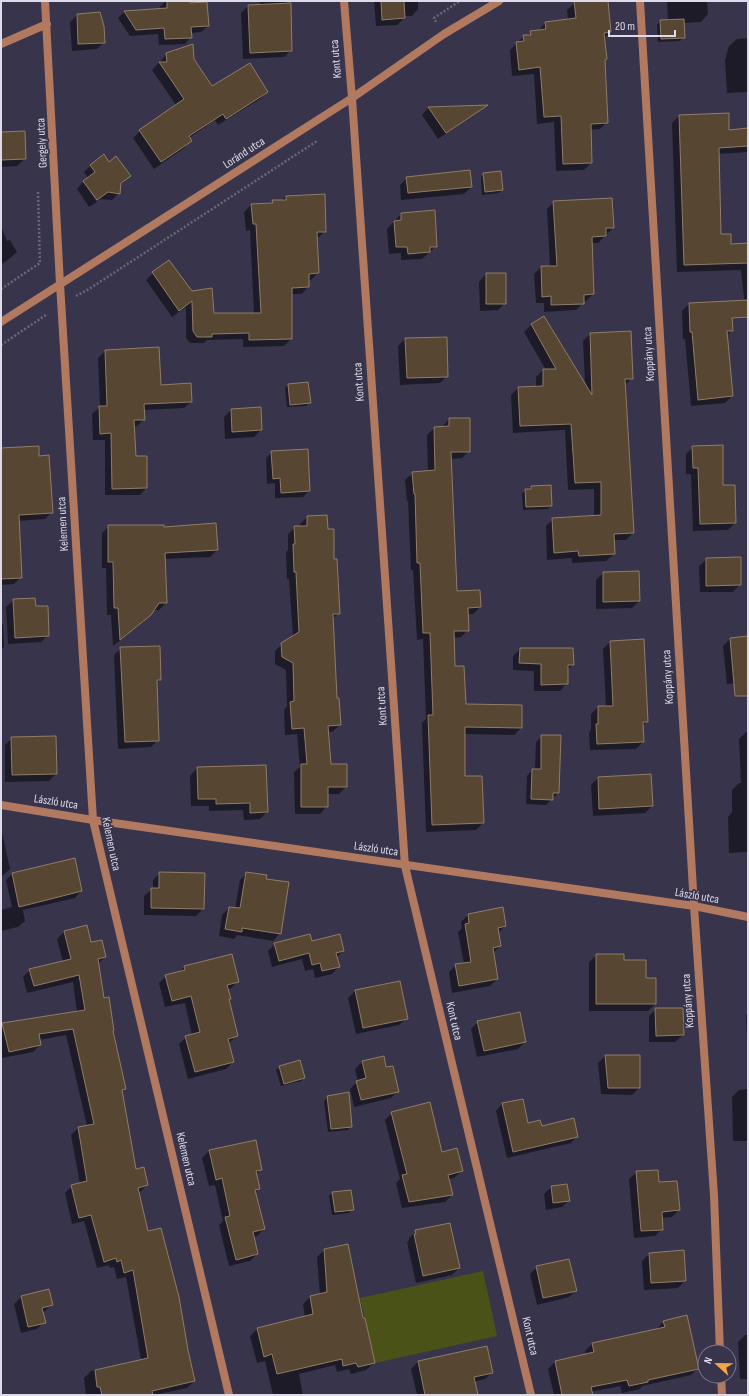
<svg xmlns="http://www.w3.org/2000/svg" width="749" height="1396" viewBox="0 0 749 1396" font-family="'Sofia Sans Condensed',sans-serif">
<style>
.green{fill:#4b5218}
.shadow{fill:#0007}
.building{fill:#574632;stroke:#8f7d66}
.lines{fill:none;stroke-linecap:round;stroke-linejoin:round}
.path{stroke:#6a677b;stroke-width:2.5;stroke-dasharray:2 2;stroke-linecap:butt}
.minor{stroke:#b1795f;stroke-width:8}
.labels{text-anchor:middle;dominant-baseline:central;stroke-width:3.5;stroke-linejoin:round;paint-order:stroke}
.street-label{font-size:12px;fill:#dddbea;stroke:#38344b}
</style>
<rect width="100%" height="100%" fill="#38344b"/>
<path class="green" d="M 483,1271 L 497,1336 L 375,1363 L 360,1298 Z"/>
<path class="shadow" d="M 166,1 L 189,1 L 189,4 L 208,26 L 201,32 L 191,33 L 191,37 L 185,44 L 159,45 L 158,34 L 130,36 L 118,18 L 124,12 L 161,10 L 160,7 Z
M 260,1 L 287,1 L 291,50 L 284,57 L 243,59 L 241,13 L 248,6 L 260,5 Z
M 374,1 L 418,1 L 418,9 L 412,16 L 404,16 L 404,18 L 397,25 L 376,26 Z
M 590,1 L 607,1 L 610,32 L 604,38 L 604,61 L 607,122 L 600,129 L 590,130 L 591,163 L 584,170 L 556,171 L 554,122 L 537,124 L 534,74 L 512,76 L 510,50 L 524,36 L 527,36 L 531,32 L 538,31 L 545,23 L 568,20 L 567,10 L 575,3 Z
M 667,1 L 707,1 L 708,14 L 701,22 L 683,23 L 684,37 L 680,41 L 658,42 L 657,25 L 660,21 L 668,21 Z
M 77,15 L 104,42 L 97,49 L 72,51 L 70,22 Z
M 748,38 L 748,92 L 727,93 L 725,60 L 729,46 L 737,39 Z
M 167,54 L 212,88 L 267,92 L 260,99 L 218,125 L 215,120 L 189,138 L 191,141 L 184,148 L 154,169 L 133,138 L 140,131 L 176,105 L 152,70 Z
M 485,106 L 479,111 L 438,139 L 422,115 L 428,108 Z
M 679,116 L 728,131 L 748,129 L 748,152 L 718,154 L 720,235 L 730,245 L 748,244 L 748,315 L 746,315 L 741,270 L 677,272 L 672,123 Z
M 1,133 L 25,159 L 17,166 L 1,167 Z
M 109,163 L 129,176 L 120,185 L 119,193 L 112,200 L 100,199 L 98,200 L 84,181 L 88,178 L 84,172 L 91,165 Z
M 484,174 L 502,190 L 499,193 L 482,195 L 481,177 Z
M 407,178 L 471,187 L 464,194 L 401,200 L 400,185 Z
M 83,182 L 97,202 L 89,207 L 77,189 Z
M 286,196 L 325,231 L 318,238 L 316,238 L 318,273 L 311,280 L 308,280 L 308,287 L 302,294 L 291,294 L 291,339 L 284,346 L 243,347 L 243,339 L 207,340 L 204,343 L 190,343 L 186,338 L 186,307 L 172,317 L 146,280 L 153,273 L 192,292 L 214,314 L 254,314 L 250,230 L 246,231 L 244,212 L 251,205 L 270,204 L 273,201 L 281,201 Z
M 554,202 L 613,228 L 598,243 L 591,243 L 593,294 L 586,301 L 583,301 L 583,303 L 576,310 L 544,312 L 544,303 L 536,303 L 534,274 L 541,267 L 550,267 L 547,209 Z
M 401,214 L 436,246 L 422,259 L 401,260 L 401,253 L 389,254 L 387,229 Z
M 1,226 L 7,241 L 10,240 L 17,252 L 10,258 L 1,265 Z
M 486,274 L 505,303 L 498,310 L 480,311 L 479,282 Z
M 689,304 L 732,330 L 727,336 L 732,396 L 725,403 L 691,406 L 685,339 L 683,339 L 682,311 Z
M 543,318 L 585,385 L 583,341 L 590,334 L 632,378 L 625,385 L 633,533 L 626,540 L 613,540 L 614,554 L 606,561 L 572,563 L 572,558 L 547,560 L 546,526 L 553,519 L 594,517 L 594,489 L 568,490 L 565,430 L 513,433 L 511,395 L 518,388 L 536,387 L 536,377 L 543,370 L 546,370 L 524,332 L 531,325 Z
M 405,339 L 447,376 L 440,383 L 400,385 L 398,346 Z
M 158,348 L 161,386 L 191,402 L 184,408 L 144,410 L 144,419 L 137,426 L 134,426 L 135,457 L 146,488 L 140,495 L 105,495 L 105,440 L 93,440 L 92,414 L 100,407 L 98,358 L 105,351 Z
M 288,385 L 310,402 L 306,406 L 287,407 L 285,388 Z
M 231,410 L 261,430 L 254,437 L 225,439 L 224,417 Z
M 449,419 L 469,419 L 469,451 L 462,458 L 451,459 L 456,592 L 480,607 L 473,614 L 467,614 L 468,630 L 461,637 L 453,638 L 454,667 L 465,705 L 521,728 L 514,735 L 464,734 L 465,778 L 483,823 L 476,830 L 426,832 L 422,723 L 426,719 L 423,639 L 417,640 L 413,570 L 411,570 L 408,501 L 407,501 L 405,480 L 413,473 L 428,472 L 427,435 L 434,428 L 442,427 Z
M 693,447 L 722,486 L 735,523 L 728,530 L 693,531 L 691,474 L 686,474 L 686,454 Z
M 1,449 L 38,457 L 52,512 L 45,519 L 18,521 L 21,577 L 14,584 L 1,585 Z
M 272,452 L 309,491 L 303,497 L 275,498 L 275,483 L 267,484 L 266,458 Z
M 531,487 L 551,506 L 548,509 L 523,510 L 522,493 Z
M 307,517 L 327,530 L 333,560 L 339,613 L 332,619 L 336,699 L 340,725 L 332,732 L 327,732 L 331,765 L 346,787 L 339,794 L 327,794 L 327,806 L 320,814 L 295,814 L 294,772 L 300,767 L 297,734 L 285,735 L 284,710 L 287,706 L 286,670 L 275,664 L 275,651 L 282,644 L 293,637 L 289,579 L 287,579 L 286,552 L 288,550 L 288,534 L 295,527 L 300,527 L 300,524 Z
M 109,526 L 163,528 L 217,550 L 210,557 L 164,559 L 166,603 L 159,610 L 153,610 L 143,622 L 113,646 L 111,615 L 107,615 L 106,568 L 102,568 L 102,533 Z
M 707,559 L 740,584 L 733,592 L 700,592 L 699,566 Z
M 638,572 L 639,601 L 632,608 L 596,609 L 596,580 L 603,573 Z
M 14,600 L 35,607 L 48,635 L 41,642 L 8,644 L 6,607 Z
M 1,624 L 3,624 L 4,647 L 1,650 Z
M 748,637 L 748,682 L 727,684 L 723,646 L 730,639 Z
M 643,640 L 647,721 L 643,726 L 643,742 L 636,749 L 590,750 L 589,732 L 591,730 L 591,714 L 598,707 L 606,707 L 603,649 L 610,642 Z
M 121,648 L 160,680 L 156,684 L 158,740 L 151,747 L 118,749 L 114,655 Z
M 520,649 L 573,665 L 567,670 L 567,683 L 560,691 L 534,691 L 534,671 L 513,670 L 513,656 Z
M 746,732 L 748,732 L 748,852 L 729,853 L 728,817 L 732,812 L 732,790 L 739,783 L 741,783 L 739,739 Z
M 542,736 L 560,736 L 558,793 L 546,805 L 526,804 L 527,776 L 532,770 L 535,770 L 536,742 Z
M 12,738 L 56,774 L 49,781 L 5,782 L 5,745 Z
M 197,768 L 267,812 L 260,819 L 244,820 L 243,810 L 209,811 L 209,806 L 191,806 L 190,776 Z
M 650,775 L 652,806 L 645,813 L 593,816 L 591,785 L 598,778 Z
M 2,832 L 10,869 L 1,877 L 1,833 Z
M 160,873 L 203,909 L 196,916 L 144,915 L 144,896 L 153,889 L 153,880 Z
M 247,873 L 265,880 L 280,933 L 273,941 L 237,935 L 234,939 L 219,936 L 222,915 L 229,908 L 235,909 L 240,880 Z
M 12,874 L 81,891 L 75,898 L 23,910 L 25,921 L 18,927 L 1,931 L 1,910 L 12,907 L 6,880 Z
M 468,915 L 505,926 L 498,933 L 500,946 L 493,953 L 497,979 L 490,986 L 452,993 L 449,972 L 456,965 L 464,964 L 458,932 L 462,928 L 461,922 Z
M 64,932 L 91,943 L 105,957 L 98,964 L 103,999 L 113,1030 L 125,1089 L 121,1093 L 135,1170 L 147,1185 L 140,1192 L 138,1192 L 147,1232 L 187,1350 L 194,1381 L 187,1388 L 154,1395 L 86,1395 L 84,1378 L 91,1371 L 141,1360 L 126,1277 L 117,1279 L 114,1267 L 110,1268 L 109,1265 L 97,1268 L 84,1221 L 72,1224 L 65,1193 L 72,1186 L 80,1184 L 71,1135 L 78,1128 L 87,1126 L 66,1035 L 39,1040 L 40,1045 L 33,1052 L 2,1058 L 1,1054 L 1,1026 L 3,1024 L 77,1012 L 73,982 L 27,993 L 23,977 L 30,970 L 63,962 L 57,939 Z
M 311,942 L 343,951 L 336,958 L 339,966 L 332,974 L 315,978 L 313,969 L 305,971 L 302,959 L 272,967 L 268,951 L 275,944 Z
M 597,955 L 623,961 L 645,979 L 655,1004 L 648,1011 L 589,1011 L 589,962 Z
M 184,967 L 238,981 L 231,988 L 228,989 L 230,998 L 228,1000 L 237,1035 L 230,1042 L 228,1043 L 233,1062 L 226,1069 L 188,1079 L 179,1044 L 186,1037 L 192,1035 L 185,1003 L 165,1007 L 159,983 L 166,976 L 179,973 Z
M 355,991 L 407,1018 L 399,1025 L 356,1034 L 348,998 Z
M 656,1009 L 683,1035 L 675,1042 L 649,1042 L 649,1016 Z
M 748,1014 L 748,1043 L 747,1043 L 746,1015 Z
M 478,1022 L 525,1042 L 518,1049 L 477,1057 L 471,1029 Z
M 605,1056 L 639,1088 L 632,1095 L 601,1094 L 598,1063 Z
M 362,1062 L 386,1068 L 398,1091 L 391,1098 L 354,1107 L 350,1089 L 358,1081 L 355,1069 Z
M 280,1067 L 304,1078 L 301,1081 L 281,1086 L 276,1070 Z
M 748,1089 L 748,1141 L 733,1141 L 732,1097 L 739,1090 Z
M 328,1097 L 351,1126 L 348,1130 L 328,1132 L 324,1101 Z
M 502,1104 L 528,1124 L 577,1136 L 571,1143 L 507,1158 L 496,1111 Z
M 392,1113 L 462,1171 L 454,1178 L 448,1179 L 452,1195 L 445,1202 L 402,1208 L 396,1183 L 400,1179 L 385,1120 Z
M 209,1151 L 261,1169 L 256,1175 L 259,1189 L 255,1193 L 264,1229 L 257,1236 L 253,1237 L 257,1254 L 250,1261 L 229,1266 L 219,1225 L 223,1221 L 215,1185 L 209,1186 L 202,1158 Z
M 637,1172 L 659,1184 L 679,1210 L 672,1217 L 661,1218 L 662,1229 L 655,1236 L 634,1238 L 629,1179 Z
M 566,1185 L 569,1200 L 562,1207 L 546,1210 L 544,1194 L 551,1187 Z
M 332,1193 L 352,1209 L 349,1213 L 332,1215 L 329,1196 Z
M 416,1231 L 459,1268 L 452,1275 L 416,1283 L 407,1242 L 409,1240 L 409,1238 Z
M 324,1250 L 362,1320 L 374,1363 L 366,1370 L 351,1374 L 349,1369 L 337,1372 L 335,1365 L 299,1374 L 303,1395 L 273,1395 L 265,1361 L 257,1363 L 250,1336 L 257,1329 L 305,1317 L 303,1304 L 310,1297 L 320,1295 L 317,1257 Z
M 649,1254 L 685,1281 L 678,1288 L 644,1290 L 642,1261 Z
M 537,1267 L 576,1290 L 569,1297 L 537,1305 L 530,1274 Z
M 48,1290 L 51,1305 L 44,1312 L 42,1313 L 44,1322 L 37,1329 L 21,1333 L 14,1304 L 21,1297 Z
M 664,1321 L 698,1368 L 691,1375 L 642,1386 L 640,1389 L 622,1393 L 620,1386 L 591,1392 L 592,1395 L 554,1395 L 548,1369 L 555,1362 L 586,1355 L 585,1351 L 592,1344 L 657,1329 Z
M 745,1335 L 748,1335 L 748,1379 L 740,1379 L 738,1342 Z
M 486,1347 L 492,1372 L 485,1379 L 474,1382 L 477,1395 L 417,1395 L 411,1369 L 418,1362 Z
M 1,1387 L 3,1395 L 1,1395 Z"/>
<path class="building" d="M 167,1 L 190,1 L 190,3 L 207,2 L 209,26 L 191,27 L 192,38 L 165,39 L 164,28 L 136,30 L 124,11 L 167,8 Z
M 381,1 L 404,1 L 405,18 L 382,20 Z
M 574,1 L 608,1 L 611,32 L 604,33 L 607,59 L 605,60 L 608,123 L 591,124 L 592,163 L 563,164 L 561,116 L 544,117 L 540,67 L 519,70 L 516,42 L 524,41 L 523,35 L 531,35 L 530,31 L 546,29 L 545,22 L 576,18 Z
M 291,3 L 292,51 L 250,53 L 248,5 Z
M 100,12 L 104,26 L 105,43 L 78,44 L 77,14 Z
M 684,19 L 685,38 L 661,39 L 660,20 Z
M 193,44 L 194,59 L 212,86 L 250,63 L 268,92 L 226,119 L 223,114 L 189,136 L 192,141 L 161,162 L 139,130 L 184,99 L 159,62 L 167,62 L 166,53 Z
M 488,105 L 446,133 L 428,107 Z
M 729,113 L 729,130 L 748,128 L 748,146 L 719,148 L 721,234 L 731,234 L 731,244 L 748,243 L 748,263 L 684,265 L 679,115 Z
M 25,131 L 26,159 L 1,160 L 1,132 Z
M 104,154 L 109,162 L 116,156 L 131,176 L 121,183 L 120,194 L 108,192 L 97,200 L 83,181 L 95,172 L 90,165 Z
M 470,170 L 472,187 L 408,193 L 406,177 Z
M 501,171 L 503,190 L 485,192 L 483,173 Z
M 325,194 L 326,232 L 317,232 L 319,273 L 309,274 L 309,287 L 292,288 L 292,339 L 249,340 L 249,333 L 212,334 L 212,337 L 197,337 L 193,331 L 192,301 L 179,311 L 152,272 L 169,260 L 192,291 L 212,288 L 214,313 L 261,313 L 256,224 L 253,224 L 251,204 L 273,203 L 272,200 L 286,200 L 286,196 Z
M 612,198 L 614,228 L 606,228 L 606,236 L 592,237 L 594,294 L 584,295 L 584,304 L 551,305 L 551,296 L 542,297 L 541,266 L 557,266 L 553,201 Z
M 435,210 L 437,247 L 430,247 L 430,252 L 408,254 L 407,247 L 396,247 L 394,221 L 401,220 L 401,213 Z
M 486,273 L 506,273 L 506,304 L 486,304 Z
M 748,300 L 748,317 L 732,318 L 733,331 L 727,331 L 733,396 L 698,400 L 692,332 L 690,332 L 689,303 Z
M 544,316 L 592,395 L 590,333 L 631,331 L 633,379 L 625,379 L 634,533 L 614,534 L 615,554 L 579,556 L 578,551 L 554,553 L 552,518 L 601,515 L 601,482 L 575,483 L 571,424 L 520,426 L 518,387 L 543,386 L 543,369 L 556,369 L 531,324 Z
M 447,337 L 448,377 L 407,378 L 405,338 Z
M 159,347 L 161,385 L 191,383 L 192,402 L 144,404 L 145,420 L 134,420 L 136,456 L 147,456 L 147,488 L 112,489 L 111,433 L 100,434 L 99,406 L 107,406 L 105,350 Z
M 308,382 L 311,403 L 290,405 L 288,384 Z
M 261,407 L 262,430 L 232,432 L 231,409 Z
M 449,418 L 470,418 L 470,452 L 451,452 L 457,591 L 480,590 L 481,607 L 468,608 L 469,631 L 454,631 L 455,666 L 464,666 L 466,704 L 522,705 L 522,728 L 465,727 L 465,776 L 482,776 L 484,823 L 432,825 L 428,715 L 433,715 L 430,633 L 423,633 L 420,563 L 417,563 L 415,494 L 414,494 L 412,472 L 435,470 L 434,427 L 449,426 Z
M 723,445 L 723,485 L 735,485 L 736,523 L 700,524 L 698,468 L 693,468 L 692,446 Z
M 39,446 L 39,456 L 49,455 L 53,513 L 19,515 L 22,578 L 1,579 L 1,448 Z
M 308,449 L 310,491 L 281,493 L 280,478 L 273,479 L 271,451 Z
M 551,485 L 552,506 L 526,507 L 525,489 L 531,489 L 531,486 Z
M 327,515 L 328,529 L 334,529 L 334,559 L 337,559 L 340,614 L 333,614 L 337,698 L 339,698 L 341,725 L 328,726 L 331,764 L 347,764 L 347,787 L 328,787 L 328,807 L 301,807 L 301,764 L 307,764 L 304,728 L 292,729 L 290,702 L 294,701 L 293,663 L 282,657 L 281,643 L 299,632 L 296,572 L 294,572 L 293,544 L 295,544 L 294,526 L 307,526 L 307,516 Z
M 216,523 L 218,550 L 165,553 L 167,603 L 159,603 L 151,615 L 120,640 L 118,608 L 114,608 L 113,562 L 108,562 L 108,525 L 164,525 L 164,527 Z
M 741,557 L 741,585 L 706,586 L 706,558 Z
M 639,571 L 640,601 L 603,602 L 603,572 Z
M 35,598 L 36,606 L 48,606 L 49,636 L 15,638 L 13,599 Z
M 748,636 L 748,696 L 735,696 L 730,638 Z
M 644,639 L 648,722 L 643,722 L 644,742 L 597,744 L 596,724 L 598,724 L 598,706 L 613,706 L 610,641 Z
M 160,646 L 161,680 L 157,680 L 159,741 L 125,742 L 120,647 Z
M 520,648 L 573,648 L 574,665 L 568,665 L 568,684 L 541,685 L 541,664 L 519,663 Z
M 541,735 L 561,735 L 559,793 L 553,793 L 553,800 L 531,799 L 532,769 L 541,769 Z
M 56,736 L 57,774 L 12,775 L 11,737 Z
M 266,765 L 268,812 L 250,813 L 250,803 L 216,804 L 216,799 L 198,799 L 197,767 Z
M 651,774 L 653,806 L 599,809 L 598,777 Z
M 75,858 L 82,891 L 19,907 L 12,873 Z
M 159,872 L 205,873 L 204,909 L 151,908 L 151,888 L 159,888 Z
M 246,872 L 267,875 L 266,879 L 289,882 L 281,934 L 242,928 L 242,932 L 225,929 L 229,907 L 240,908 Z
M 503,907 L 506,926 L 498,928 L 501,946 L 493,948 L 498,979 L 459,986 L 455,964 L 471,962 L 465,924 L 469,923 L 468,914 Z
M 87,925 L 91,942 L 102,940 L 106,957 L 98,959 L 104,998 L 109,997 L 114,1031 L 113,1031 L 126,1089 L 122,1090 L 136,1169 L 144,1167 L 148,1185 L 138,1188 L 148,1231 L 161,1228 L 179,1297 L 188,1350 L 195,1381 L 152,1391 L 153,1395 L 102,1395 L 100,1387 L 97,1387 L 95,1370 L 148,1358 L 133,1270 L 124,1273 L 121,1260 L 117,1262 L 116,1258 L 104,1262 L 91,1215 L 79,1218 L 71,1185 L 87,1181 L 78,1127 L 94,1124 L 73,1029 L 39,1034 L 41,1045 L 9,1052 L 2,1023 L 85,1010 L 79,975 L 34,986 L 29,969 L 71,959 L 64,931 Z
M 310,934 L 312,941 L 340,934 L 344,951 L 336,953 L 340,967 L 322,971 L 320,963 L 312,965 L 309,953 L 279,961 L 274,943 Z
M 232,954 L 239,982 L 227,985 L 231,999 L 229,999 L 238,1036 L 228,1039 L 234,1062 L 195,1072 L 185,1036 L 200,1032 L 191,996 L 172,1001 L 165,975 L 185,970 L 184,966 Z
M 596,954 L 624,954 L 624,960 L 646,960 L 646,978 L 656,978 L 656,1004 L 596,1004 Z
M 400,981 L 408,1019 L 363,1028 L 355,990 Z
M 655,1008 L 683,1008 L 684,1035 L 656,1036 Z
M 520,1012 L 526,1042 L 484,1051 L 477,1021 Z
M 605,1055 L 640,1055 L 640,1088 L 608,1088 Z
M 384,1056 L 386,1067 L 393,1066 L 399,1092 L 361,1100 L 356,1081 L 366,1078 L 362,1061 Z
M 300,1060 L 305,1078 L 284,1084 L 279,1066 Z
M 349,1092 L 352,1127 L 331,1129 L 327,1096 Z
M 523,1099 L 528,1123 L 540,1120 L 542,1126 L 574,1118 L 578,1137 L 513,1152 L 502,1103 Z
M 430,1102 L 442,1152 L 457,1148 L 463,1171 L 448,1175 L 453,1195 L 409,1202 L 402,1175 L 407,1174 L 391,1112 Z
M 256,1140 L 262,1170 L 256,1171 L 260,1189 L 255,1190 L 265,1229 L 253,1232 L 258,1254 L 236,1260 L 225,1217 L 230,1216 L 222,1178 L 216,1180 L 209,1150 Z
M 658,1170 L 659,1182 L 677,1181 L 680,1210 L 662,1212 L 663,1230 L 641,1231 L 636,1171 Z
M 567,1184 L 570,1201 L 553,1203 L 551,1186 Z
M 351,1190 L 354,1210 L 335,1212 L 332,1192 Z
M 450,1223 L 460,1268 L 423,1276 L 414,1234 L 416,1234 L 415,1230 Z
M 348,1244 L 363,1318 L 365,1318 L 375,1363 L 358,1367 L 356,1363 L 343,1366 L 342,1359 L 277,1374 L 272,1354 L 264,1357 L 257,1328 L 313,1314 L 310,1296 L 327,1292 L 324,1249 Z
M 684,1250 L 686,1281 L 651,1283 L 649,1253 Z
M 569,1259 L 577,1291 L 543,1298 L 536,1266 Z
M 49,1289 L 53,1305 L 42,1308 L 46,1323 L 28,1327 L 21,1296 Z
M 687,1315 L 699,1369 L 648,1380 L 648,1382 L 629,1386 L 627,1380 L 591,1387 L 593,1395 L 562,1395 L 555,1361 L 594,1352 L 592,1343 L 665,1327 L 663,1321 Z
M 487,1346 L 493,1373 L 474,1377 L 478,1395 L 425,1395 L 418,1361 Z"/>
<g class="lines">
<path class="path" d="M 436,22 L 434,18 L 460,1
M 1,289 L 40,263 L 38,191
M 76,296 L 89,289 L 317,141
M 1,345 L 46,315"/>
<path class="minor" d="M 45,1 L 60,284 L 93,820 L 229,1395
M 344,1 L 352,98 L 405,866 L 531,1395
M 640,1 L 694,906 L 714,1195 L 720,1352
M 1,44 L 47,24
M 1,322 L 352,98 L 444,34 L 499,1
M 1,805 L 93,820 L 694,906 L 748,917
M 721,1376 L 722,1395"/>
</g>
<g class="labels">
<g class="street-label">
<text transform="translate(336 59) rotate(-95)">Kont utca</text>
<text transform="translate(42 143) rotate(-93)">Gergely utca</text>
<text transform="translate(244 153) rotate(-33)">Loránd utca</text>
<text transform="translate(649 354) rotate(-93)">Koppány utca</text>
<text transform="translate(359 382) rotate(-94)">Kont utca</text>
<text transform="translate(63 524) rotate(-93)">Kelemen utca</text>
<text transform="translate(668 677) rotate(-93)">Koppány utca</text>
<text transform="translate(382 706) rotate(-94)">Kont utca</text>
<text transform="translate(56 802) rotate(9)">László utca</text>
<text transform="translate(111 844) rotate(78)">Kelemen utca</text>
<text transform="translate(376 849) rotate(8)">László utca</text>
<text transform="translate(697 896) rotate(10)">László utca</text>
<text transform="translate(688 1001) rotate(-94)">Koppány utca</text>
<text transform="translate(454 1021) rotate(77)">Kont utca</text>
<text transform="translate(186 1159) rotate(77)">Kelemen utca</text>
<text transform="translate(530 1336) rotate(77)">Kont utca</text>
</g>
</g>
<rect width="749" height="1396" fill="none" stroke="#dddbea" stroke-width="4"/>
<g transform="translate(717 1364) rotate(292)"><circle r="19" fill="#38344b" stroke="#7a778b"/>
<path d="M0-3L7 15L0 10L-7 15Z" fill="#f1a63f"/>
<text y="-6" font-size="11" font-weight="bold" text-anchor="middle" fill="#dddbea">N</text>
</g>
<path d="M609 30v6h66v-6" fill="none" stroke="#dddbea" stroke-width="2"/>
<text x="615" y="30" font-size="12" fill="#dddbea" stroke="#38344b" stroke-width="3" paint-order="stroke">20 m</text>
</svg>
